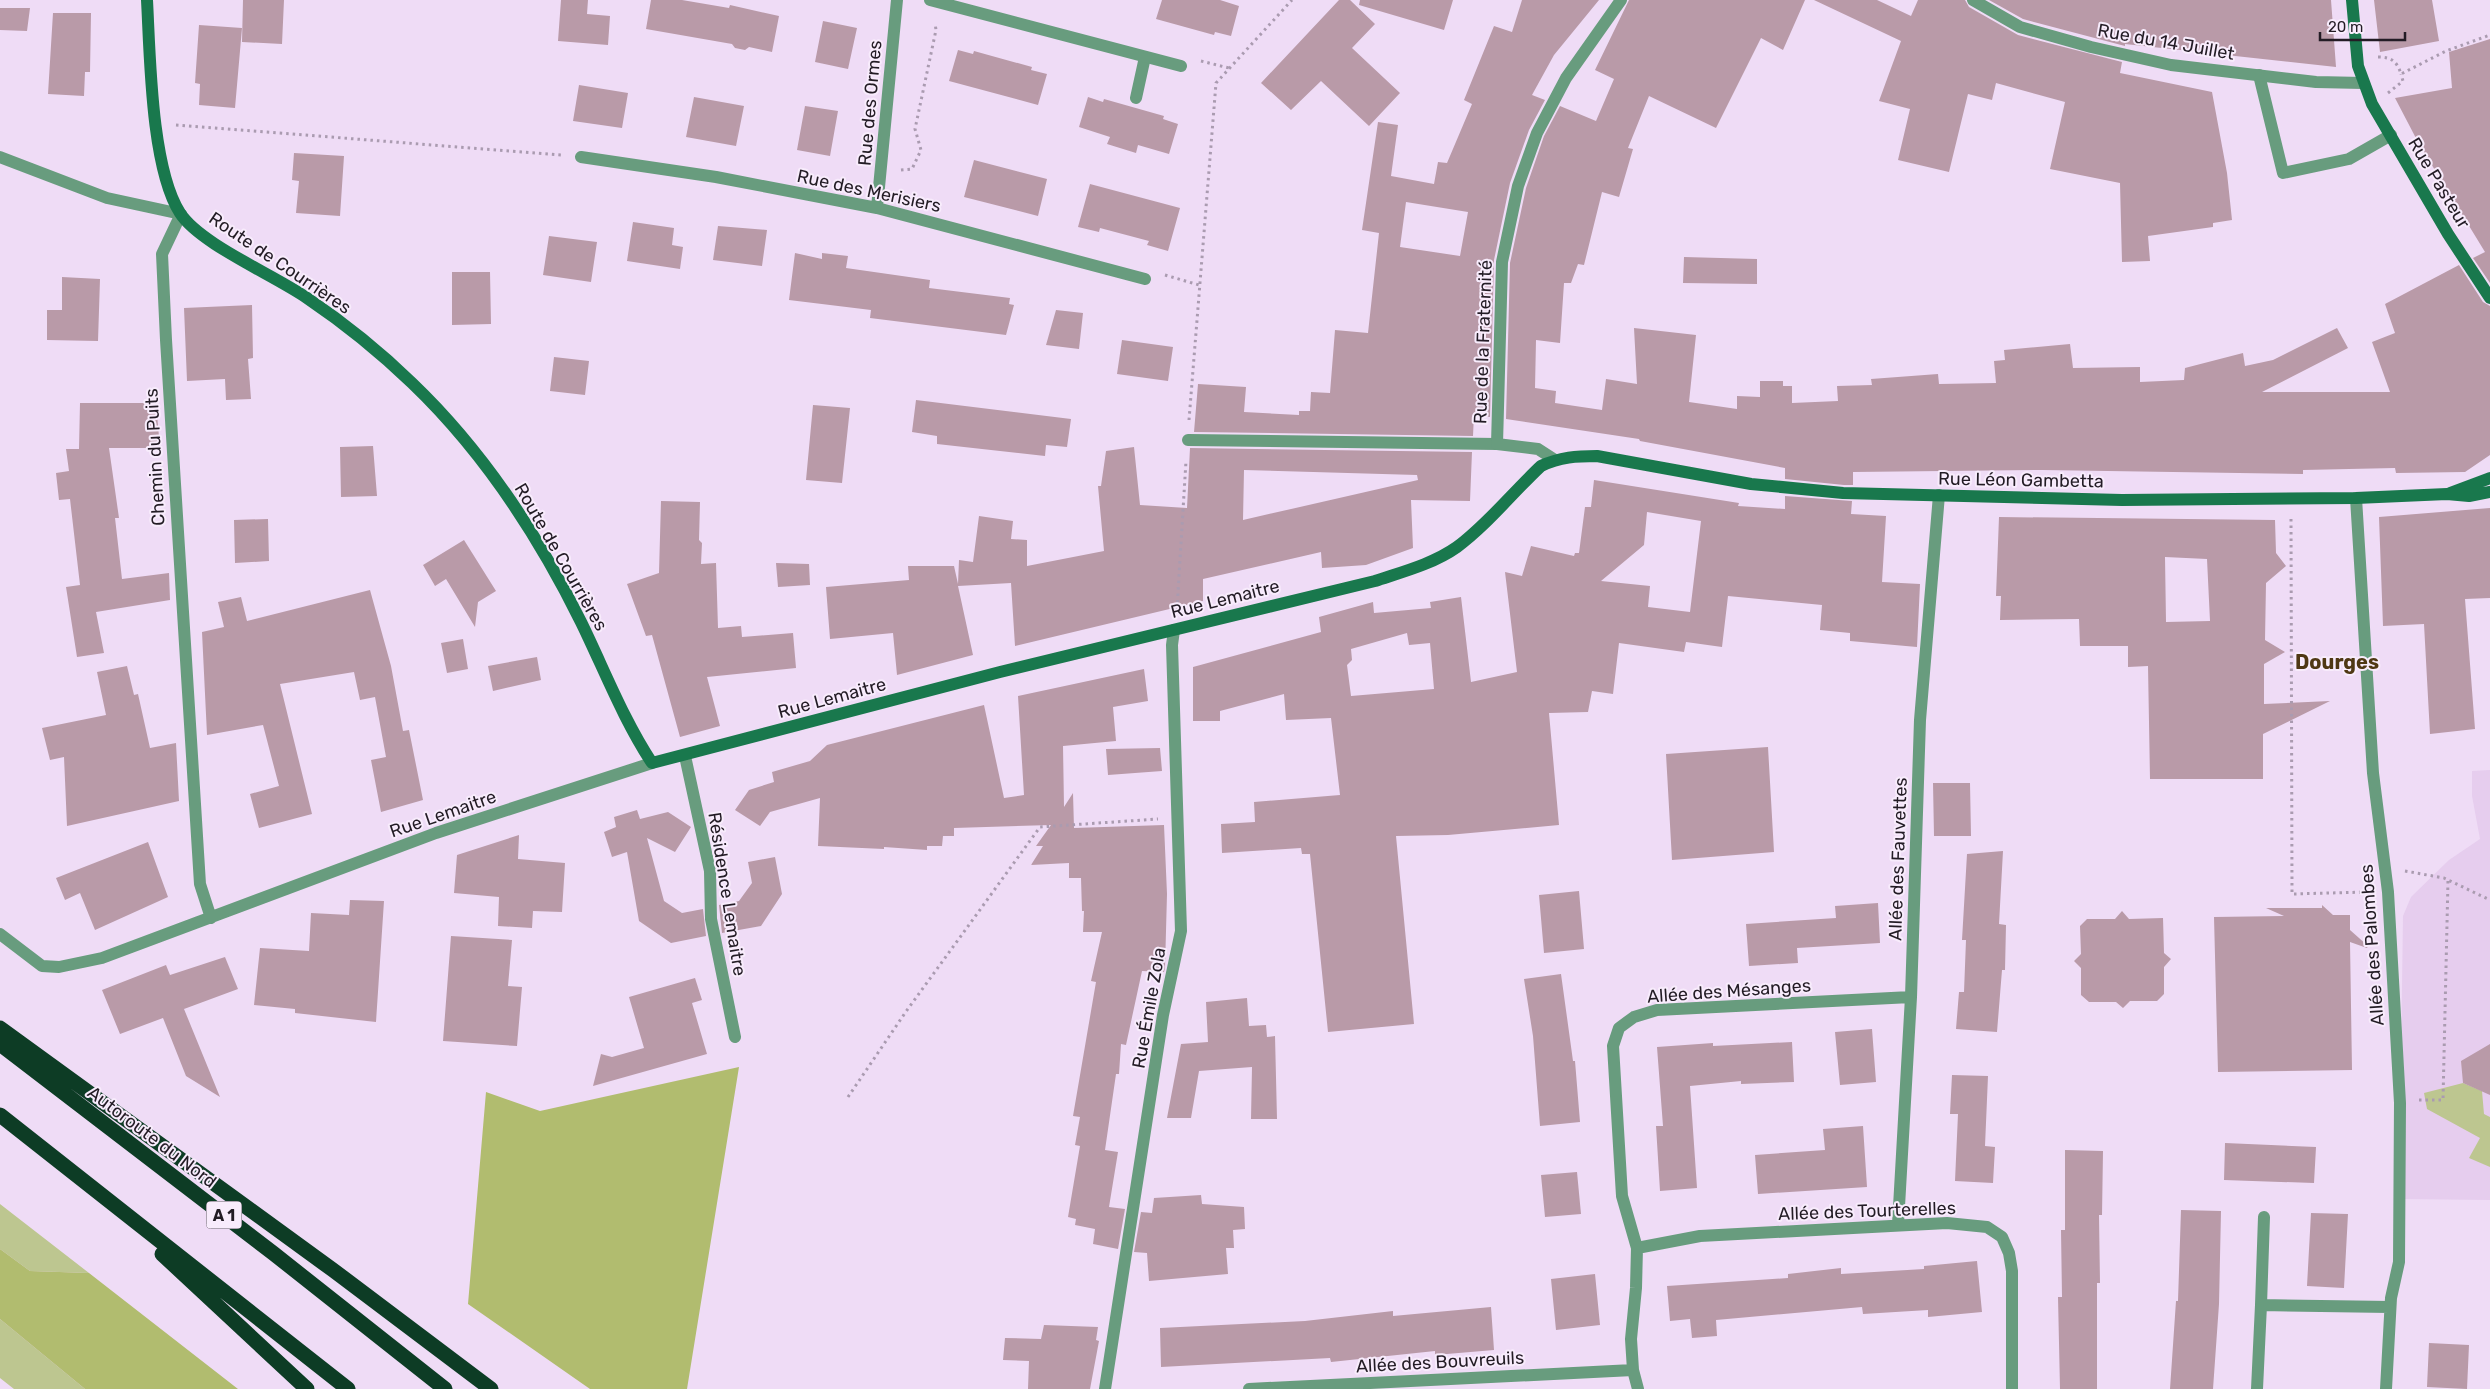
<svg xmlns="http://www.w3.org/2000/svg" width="2490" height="1389" viewBox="0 0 2490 1389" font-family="Rubik,sans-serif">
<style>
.built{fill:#e6cdee}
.green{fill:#bdc690}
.forest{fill:#b1bc6f}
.building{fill:#b99aa8;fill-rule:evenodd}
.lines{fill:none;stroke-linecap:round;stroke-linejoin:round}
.path{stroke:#aa9bb0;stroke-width:3;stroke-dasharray:2.5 4;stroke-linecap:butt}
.lane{stroke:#689c7e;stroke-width:12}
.street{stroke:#689c7e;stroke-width:12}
.secondary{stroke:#19784d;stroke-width:12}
.highway{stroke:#0d3c25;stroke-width:15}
.labels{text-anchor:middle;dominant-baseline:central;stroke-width:4;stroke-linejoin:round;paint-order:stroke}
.shield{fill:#f8ecfc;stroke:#635a66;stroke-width:1}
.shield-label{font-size:16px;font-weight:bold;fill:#231c25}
.street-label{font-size:18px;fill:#231c25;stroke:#f8ecfc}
.quarter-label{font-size:20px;font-weight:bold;fill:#4f3814;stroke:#f8ecfc}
</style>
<rect width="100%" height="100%" fill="#efdcf6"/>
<path class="built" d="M 2490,770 L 2490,1200 L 2399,1199 L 2403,916 L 2411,897 L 2449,860 L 2480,839 L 2472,796 L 2472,771 Z"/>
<path class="green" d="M 2463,1083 L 2482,1091 L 2484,1114 L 2490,1117 L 2490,1167 L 2469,1158 L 2480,1138 L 2427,1109 L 2424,1093 Z
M 0,1204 L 89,1273 L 30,1271 L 0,1249 Z
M 0,1319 L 85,1389 L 14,1389 L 0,1378 Z"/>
<path class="forest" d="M 739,1067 L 687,1389 L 590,1389 L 468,1304 L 486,1092 L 540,1111 Z
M 0,1249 L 30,1271 L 89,1273 L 238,1389 L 85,1389 L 0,1319 Z"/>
<path class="building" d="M 243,0 L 284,0 L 282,44 L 242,42 Z
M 561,0 L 588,0 L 587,14 L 610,16 L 608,45 L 558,41 Z
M 651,0 L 682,0 L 729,8 L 730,5 L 779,16 L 772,52 L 749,47 L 745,50 L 735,48 L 732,44 L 646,29 Z
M 1162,0 L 1220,0 L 1239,6 L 1231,36 L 1215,32 L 1214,35 L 1156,19 Z
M 1339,0 L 1350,0 L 1375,24 L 1352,48 L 1400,93 L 1369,126 L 1321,81 L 1291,110 L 1261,83 Z
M 1360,0 L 1453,0 L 1444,30 L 1359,5 Z
M 1522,0 L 1599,0 L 1554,55 L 1532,95 L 1545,100 L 1529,130 L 1510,183 L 1494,260 L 1490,417 L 1474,414 L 1473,436 L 1194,432 L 1198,384 L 1246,387 L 1244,412 L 1299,415 L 1299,411 L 1310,411 L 1311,392 L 1330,393 L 1335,330 L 1368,333 L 1379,233 L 1362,230 L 1378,122 L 1398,125 L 1391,176 L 1434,184 L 1438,162 L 1447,163 L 1472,104 L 1464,100 L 1494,26 L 1512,32 ZM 1406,202 L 1468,212 L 1460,256 L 1400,247 Z
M 1629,0 L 1805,0 L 1783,50 L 1761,38 L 1716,128 L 1649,96 L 1628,148 L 1633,149 L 1619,197 L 1602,192 L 1584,265 L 1578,264 L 1571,283 L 1564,283 L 1560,343 L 1536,340 L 1535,388 L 1556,391 L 1555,403 L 1602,410 L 1606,379 L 1637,384 L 1634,328 L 1696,335 L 1689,402 L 1737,409 L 1737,396 L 1760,397 L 1760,381 L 1783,381 L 1783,386 L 1792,386 L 1792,403 L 1838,401 L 1837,386 L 1872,385 L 1871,379 L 1938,374 L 1939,384 L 1996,383 L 1994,361 L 2005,360 L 2004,350 L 2070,344 L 2073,368 L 2140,367 L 2140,382 L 2184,380 L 2185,368 L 2243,353 L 2245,366 L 2273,360 L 2337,328 L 2348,348 L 2262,392 L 2390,392 L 2372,342 L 2395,333 L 2385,304 L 2459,265 L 2483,302 L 2490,306 L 2490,455 L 2465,472 L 2396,473 L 2395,468 L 2303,470 L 2303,474 L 2042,470 L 1853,472 L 1853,485 L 1844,485 L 1785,479 L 1785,468 L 1640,441 L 1639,439 L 1506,419 L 1510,263 L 1526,188 L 1544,136 L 1560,106 L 1596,121 L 1614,79 L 1595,70 Z
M 1814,0 L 1877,0 L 1911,16 L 1918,0 L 1965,0 L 1969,7 L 2018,35 L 2122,62 L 2120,73 L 2212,92 L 2227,173 L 2232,220 L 2213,223 L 2213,227 L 2148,236 L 2150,261 L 2122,262 L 2120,183 L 2050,169 L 2065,102 L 1996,83 L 1992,100 L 1968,94 L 1949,172 L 1898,160 L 1910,109 L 1879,101 L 1901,41 Z
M 1989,0 L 2331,0 L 2336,67 L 2125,44 L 2125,46 L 2023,19 Z
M 2374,0 L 2432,0 L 2439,41 L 2380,52 Z
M 0,8 L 30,8 L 27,31 L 0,30 Z
M 53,13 L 91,13 L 90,72 L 85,72 L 84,96 L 48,94 Z
M 823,21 L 857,28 L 848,69 L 815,62 Z
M 199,25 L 242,28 L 235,108 L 199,105 L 200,84 L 195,83 Z
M 2490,39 L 2490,283 L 2473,258 L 2485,252 L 2419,144 L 2395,98 L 2452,88 L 2449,52 Z
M 958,50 L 973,54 L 974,51 L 1032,67 L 1031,70 L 1047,74 L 1038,105 L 949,81 Z
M 579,85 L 628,93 L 622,128 L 573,121 Z
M 694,97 L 744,106 L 736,146 L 686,137 Z
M 1088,97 L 1103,102 L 1104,99 L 1164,116 L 1163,119 L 1178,124 L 1169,154 L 1138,145 L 1136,153 L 1107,144 L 1110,137 L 1079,127 Z
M 805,106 L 838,111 L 830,156 L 797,150 Z
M 294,153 L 344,156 L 340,216 L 296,213 L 299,181 L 292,180 Z
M 974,160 L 1047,179 L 1038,216 L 964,197 Z
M 1090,184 L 1180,208 L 1168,251 L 1147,245 L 1149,241 L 1100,228 L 1099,232 L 1078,227 Z
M 633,222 L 674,228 L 672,245 L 683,247 L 680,269 L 627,261 Z
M 718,226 L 767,230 L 762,266 L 713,260 Z
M 549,236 L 597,242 L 591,282 L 543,275 Z
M 795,253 L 822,259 L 822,253 L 848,256 L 846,268 L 930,280 L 929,288 L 1010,298 L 1009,304 L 1014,305 L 1006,335 L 870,318 L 871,310 L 789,300 Z
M 1684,257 L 1757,259 L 1757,284 L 1683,283 Z
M 452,272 L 490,272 L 491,324 L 452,325 Z
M 62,277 L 100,279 L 98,341 L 47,340 L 47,310 L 62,310 Z
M 252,305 L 253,358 L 248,359 L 251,399 L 226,400 L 225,379 L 187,381 L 184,308 Z
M 1056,310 L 1083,313 L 1079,349 L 1046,345 Z
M 1122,340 L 1173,347 L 1168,381 L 1117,374 Z
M 554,357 L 589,361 L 585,395 L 550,391 Z
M 916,400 L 1071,419 L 1067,447 L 1046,445 L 1045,456 L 937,444 L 937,436 L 912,432 Z
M 80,403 L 156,403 L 160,448 L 109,448 L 119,518 L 115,518 L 122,579 L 169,573 L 170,600 L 96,612 L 104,653 L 77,657 L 66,587 L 80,585 L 70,499 L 59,500 L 56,473 L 69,471 L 66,449 L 79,449 Z
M 813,405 L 850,408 L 842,483 L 806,480 Z
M 373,446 L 377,496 L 341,497 L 340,447 Z
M 1134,447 L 1140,505 L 1187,508 L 1190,448 L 1472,452 L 1470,501 L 1411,500 L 1413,548 L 1366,565 L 1322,568 L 1321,552 L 1203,579 L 1203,601 L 1015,646 L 1011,583 L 958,586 L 973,655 L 897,675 L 893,633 L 830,639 L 826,587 L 909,580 L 908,566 L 954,566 L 958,584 L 959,560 L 973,562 L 979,516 L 1013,521 L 1011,539 L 1027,540 L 1027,566 L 1104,551 L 1098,486 L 1101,486 L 1106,451 ZM 1244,470 L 1417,475 L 1418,480 L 1243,520 Z
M 1594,480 L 1739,503 L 1738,506 L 1785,509 L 1785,496 L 1852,501 L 1851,514 L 1886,516 L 1882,582 L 1920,584 L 1917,647 L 1850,641 L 1850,633 L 1820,630 L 1822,605 L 1728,596 L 1722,647 L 1686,642 L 1684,652 L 1619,643 L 1613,694 L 1592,691 L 1588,712 L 1549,713 L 1559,825 L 1448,835 L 1396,836 L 1414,1024 L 1328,1032 L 1310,854 L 1302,854 L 1301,848 L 1222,853 L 1221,824 L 1255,822 L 1254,802 L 1340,795 L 1331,718 L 1286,720 L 1284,694 L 1220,711 L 1220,721 L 1193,721 L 1193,667 L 1321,632 L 1319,617 L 1373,602 L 1374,613 L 1431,608 L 1430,602 L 1461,597 L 1471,682 L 1517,672 L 1505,572 L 1522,576 L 1531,546 L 1574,556 L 1575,553 L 1579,553 L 1585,507 L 1591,507 ZM 1647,512 L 1701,521 L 1690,612 L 1648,607 L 1650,586 L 1601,581 L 1644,545 ZM 1407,633 L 1409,645 L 1430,643 L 1434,689 L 1351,696 L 1347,665 L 1352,660 L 1351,649 Z
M 661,501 L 700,502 L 699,540 L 702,543 L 701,564 L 716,563 L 718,628 L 741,626 L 742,637 L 793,633 L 796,668 L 707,677 L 720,726 L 680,737 L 652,635 L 646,636 L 627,584 L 659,573 Z
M 2490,508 L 2490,598 L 2465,599 L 2475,729 L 2430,734 L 2424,624 L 2383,626 L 2379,517 Z
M 1999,517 L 2275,520 L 2276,553 L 2286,566 L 2266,583 L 2265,640 L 2285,652 L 2264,664 L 2264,704 L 2330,701 L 2263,734 L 2263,779 L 2150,779 L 2148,666 L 2128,667 L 2128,646 L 2080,646 L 2079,619 L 2000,620 L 2001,596 L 1996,596 ZM 2165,557 L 2207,559 L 2210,621 L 2166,622 Z
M 268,519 L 269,561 L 235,563 L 234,520 Z
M 464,540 L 496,591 L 478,602 L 475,627 L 446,579 L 435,586 L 423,565 Z
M 776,563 L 809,564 L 810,585 L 778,587 Z
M 370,590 L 391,666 L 403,731 L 409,730 L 423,800 L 381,812 L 371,760 L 386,757 L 375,697 L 360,700 L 354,672 L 280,684 L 312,814 L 259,828 L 250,794 L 279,786 L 263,725 L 207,735 L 202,632 L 224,627 L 218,602 L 241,597 L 247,621 Z
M 463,639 L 468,669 L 447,673 L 441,643 Z
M 537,657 L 541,680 L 493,691 L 488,666 Z
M 127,666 L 134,695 L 138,694 L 150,748 L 176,743 L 179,801 L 67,826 L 64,757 L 50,760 L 42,728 L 106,715 L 97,672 Z
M 1144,669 L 1148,701 L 1113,707 L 1116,741 L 1063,746 L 1064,807 L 1073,793 L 1074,828 L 1164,825 L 1167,894 L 1165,968 L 1164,972 L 1142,971 L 1126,1045 L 1121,1044 L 1119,1074 L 1116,1074 L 1105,1150 L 1118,1152 L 1109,1207 L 1125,1209 L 1118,1249 L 1093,1244 L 1095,1229 L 1075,1225 L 1076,1219 L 1068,1217 L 1080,1146 L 1075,1145 L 1080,1117 L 1073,1116 L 1096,982 L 1091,981 L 1102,932 L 1083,932 L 1084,911 L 1082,911 L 1081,878 L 1069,878 L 1069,863 L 1031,865 L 1043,846 L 1036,846 L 1051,825 L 954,828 L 954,836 L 943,836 L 942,846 L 927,846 L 927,850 L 884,847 L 884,849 L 818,846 L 820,798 L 770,812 L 760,826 L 735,810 L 749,790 L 774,782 L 772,772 L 810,761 L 827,745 L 984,705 L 1004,798 L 1024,795 L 1018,696 Z
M 1768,747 L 1774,852 L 1672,860 L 1666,754 Z
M 1160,748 L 1162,771 L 1108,775 L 1106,749 Z
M 1933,783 L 1970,783 L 1971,836 L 1934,836 Z
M 637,810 L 640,819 L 668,812 L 691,827 L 675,852 L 647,838 L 664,901 L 682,913 L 703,909 L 706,936 L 671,943 L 639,921 L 627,852 L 612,857 L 604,832 L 616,827 L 614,817 Z
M 519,835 L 518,859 L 565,863 L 562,912 L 533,911 L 532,928 L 498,926 L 499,897 L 454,893 L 457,855 Z
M 148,842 L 168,897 L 95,930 L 80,893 L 65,900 L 56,878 Z
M 2003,851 L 1999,924 L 2006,925 L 2005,970 L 2002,970 L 1997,1032 L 1956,1029 L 1959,992 L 1964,992 L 1966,940 L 1962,940 L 1967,854 Z
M 775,857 L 782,894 L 761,926 L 722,933 L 719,905 L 739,901 L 752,883 L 748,862 Z
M 1579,891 L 1584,949 L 1544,953 L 1539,895 Z
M 350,900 L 384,901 L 376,1022 L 295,1013 L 295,1009 L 254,1005 L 260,948 L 309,951 L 311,913 L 349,915 Z
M 1878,903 L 1880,943 L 1797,948 L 1798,963 L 1749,966 L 1746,924 L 1836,918 L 1835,906 Z
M 2322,905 L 2333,915 L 2350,915 L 2350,930 L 2368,946 L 2367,948 L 2350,942 L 2352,1070 L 2218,1072 L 2214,917 L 2284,916 L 2266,908 L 2322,908 Z
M 2122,911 L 2129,919 L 2163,918 L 2164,953 L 2171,959 L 2164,967 L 2164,994 L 2157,1001 L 2130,1001 L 2123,1008 L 2116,1002 L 2089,1002 L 2081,995 L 2081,968 L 2074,961 L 2081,954 L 2080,926 L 2087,919 L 2115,919 Z
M 451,936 L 512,940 L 508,986 L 522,987 L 517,1046 L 443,1041 Z
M 225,957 L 238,989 L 184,1009 L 220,1097 L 186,1076 L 163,1018 L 120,1034 L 102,990 L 166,965 L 170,975 Z
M 1561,974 L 1573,1061 L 1575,1061 L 1580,1122 L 1540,1126 L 1533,1036 L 1524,979 Z
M 695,978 L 702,1000 L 692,1003 L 707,1054 L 593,1086 L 601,1054 L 612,1057 L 644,1048 L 629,997 Z
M 1247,998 L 1249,1026 L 1266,1025 L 1267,1037 L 1275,1036 L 1277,1119 L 1251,1119 L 1252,1067 L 1199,1071 L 1191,1118 L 1167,1118 L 1181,1044 L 1208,1042 L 1206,1002 Z
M 1872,1029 L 1876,1082 L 1840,1085 L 1835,1032 Z
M 1792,1042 L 1794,1082 L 1741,1084 L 1741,1081 L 1690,1086 L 1697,1188 L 1660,1191 L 1656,1126 L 1663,1126 L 1657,1047 L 1713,1043 L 1713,1046 Z
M 2490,1044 L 2490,1095 L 2463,1083 L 2461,1061 Z
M 1952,1075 L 1988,1076 L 1985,1146 L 1995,1147 L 1993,1183 L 1955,1181 L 1958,1114 L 1950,1114 Z
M 1863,1126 L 1867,1187 L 1758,1194 L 1755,1155 L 1825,1150 L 1823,1129 Z
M 2225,1143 L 2316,1147 L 2314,1183 L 2224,1180 Z
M 2065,1150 L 2103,1151 L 2102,1215 L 2099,1215 L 2100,1283 L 2097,1283 L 2097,1389 L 2060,1389 L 2058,1297 L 2062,1297 L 2061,1230 L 2065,1230 Z
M 1577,1172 L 1581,1214 L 1545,1217 L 1541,1175 Z
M 1201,1195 L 1202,1204 L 1244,1207 L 1245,1229 L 1233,1230 L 1234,1248 L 1226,1248 L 1228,1274 L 1149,1281 L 1147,1253 L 1134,1252 L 1141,1212 L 1152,1213 L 1154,1198 Z
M 2181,1210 L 2221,1211 L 2219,1304 L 2213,1389 L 2170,1389 L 2176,1301 L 2178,1301 Z
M 2311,1213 L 2348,1214 L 2344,1288 L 2307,1286 Z
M 1977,1261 L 1982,1312 L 1928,1317 L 1928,1310 L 1863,1314 L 1862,1307 L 1716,1320 L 1717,1336 L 1692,1338 L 1690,1319 L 1670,1321 L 1667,1286 L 1788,1278 L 1788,1274 L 1841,1268 L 1841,1274 L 1924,1269 L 1924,1266 Z
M 1595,1274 L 1600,1325 L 1556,1330 L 1551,1279 Z
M 1491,1307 L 1494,1350 L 1435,1355 L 1435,1351 L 1331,1362 L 1330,1358 L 1161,1367 L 1160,1328 L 1305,1321 L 1393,1311 L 1393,1316 Z
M 1044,1325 L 1098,1327 L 1096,1340 L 1099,1341 L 1090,1389 L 1028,1389 L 1029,1361 L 1003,1360 L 1005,1338 L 1041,1339 Z
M 2429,1343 L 2469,1345 L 2467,1389 L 2427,1387 Z"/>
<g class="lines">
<path class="path" d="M 2378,57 C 2391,57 2397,61 2401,74 L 2446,51 L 2490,35
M 1201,61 L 1229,68
M 2388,93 L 2403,81 L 2401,74
M 176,125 L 561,155
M 901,170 L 912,169 L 921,150 L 915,129 L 936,30 L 935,23
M 1165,275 L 1199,285
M 1189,420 L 1216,83 L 1292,0
M 2291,519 L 2292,894 L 2368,892
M 1177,609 L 1186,461
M 2405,871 L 2444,878 L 2490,900
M 848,1097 L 905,1013 L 1040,827 L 1158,819
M 2419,1100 L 2443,1100 L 2448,880"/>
<path class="lane" d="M 2259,75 L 2283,173 L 2349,159 L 2391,135
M 1136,98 L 1145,57
M 1188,440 L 1497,444"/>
<path class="street" d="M 930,0 L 1181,66
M 1973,0 L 2020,27 L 2091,47 L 2171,65 L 2316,82 L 2363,83
M 0,157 L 107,198 L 181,214 L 162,254 L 166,340 L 200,884 L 211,918
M 581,157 L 716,177 L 877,208 L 1145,279
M 877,208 L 897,0
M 1555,460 L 1538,449 L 1497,444 L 1502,262 L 1518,186 L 1537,133 L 1566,78 L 1621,0
M 2356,498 L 2373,773 L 2388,892 L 2400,1103 L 2399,1262 L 2391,1298 L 2386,1389
M 685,756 L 710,871 L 711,919 L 735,1037
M 0,934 L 42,966 L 59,967 L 102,958 L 436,833 L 652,763
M 2264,1217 L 2261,1305 L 2390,1307
M 1898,1224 L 1911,997 L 1920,720 L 1939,495
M 1637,1248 L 1700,1236 L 1947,1223 L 1987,1227 L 2002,1237 L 2009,1253 L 2012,1271 L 2012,1389
M 1105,1389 L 1163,1015 L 1181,931 L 1172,645 L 1174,630
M 1249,1389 L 1633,1370
M 1638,1389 L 1633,1370 L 1631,1339 L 1636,1288 L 1637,1248 L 1622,1196 L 1613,1046 L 1619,1028 L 1634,1017 L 1657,1010 L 1911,997
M 2257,1389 L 2261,1305"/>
<path class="secondary" d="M 147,0 C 150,55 151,168 180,213 C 200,244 274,275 307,298 C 344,323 380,352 412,383 C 482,450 538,535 581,622 C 604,669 623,719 652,763 L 1000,672 L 1375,581 C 1402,572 1433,564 1457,547 C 1488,524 1513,492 1541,466 C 1560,457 1577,456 1597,456 L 1751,484 L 1843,493 L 2122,500 L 2356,498 L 2447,494 L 2469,496 L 2490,492
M 2352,0 L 2358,66 L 2372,104 L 2448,234 L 2490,298
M 2450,493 L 2490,478"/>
<path class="highway" d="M 0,1028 L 333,1270 L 491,1389
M 0,1044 L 273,1253 L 445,1389
M 0,1115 L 348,1389
M 162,1254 L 307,1389"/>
</g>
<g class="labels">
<rect class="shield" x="206.5" y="1201.5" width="35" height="27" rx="4"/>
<g class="shield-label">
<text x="224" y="1215">A 1</text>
</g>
<g class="street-label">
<text transform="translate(2166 42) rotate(10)">Rue du 14 Juillet</text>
<text transform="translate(870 103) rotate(-85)">Rue des Ormes</text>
<text transform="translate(2439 183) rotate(59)">Rue Pasteur</text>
<text transform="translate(869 191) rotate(12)">Rue des Merisiers</text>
<text transform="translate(280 263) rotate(34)">Route de Courrières</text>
<text transform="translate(1483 342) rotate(-88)">Rue de la Fraternité</text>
<text transform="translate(155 457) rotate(-93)">Chemin du Puits</text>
<text transform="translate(2021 480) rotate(1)">Rue Léon Gambetta</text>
<text transform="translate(561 557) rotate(60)">Route de Courrières</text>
<text transform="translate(1225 599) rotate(-14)">Rue Lemaitre</text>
<text transform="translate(832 698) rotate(-15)">Rue Lemaitre</text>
<text transform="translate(443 814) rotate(-19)">Rue Lemaitre</text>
<text transform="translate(1898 859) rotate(-88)">Allée des Fauvettes</text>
<text transform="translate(727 894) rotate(81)">Résidence Lemaitre</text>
<text transform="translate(2372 945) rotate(-94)">Allée des Palombes</text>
<text transform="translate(1729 991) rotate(-4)">Allée des Mésanges</text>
<text transform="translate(1149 1008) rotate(-80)">Rue Émile Zola</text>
<text transform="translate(152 1137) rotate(37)">Autoroute du Nord</text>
<text transform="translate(1867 1211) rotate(-2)">Allée des Tourterelles</text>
<text transform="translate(1440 1362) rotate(-3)">Allée des Bouvreuils</text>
</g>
<g class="quarter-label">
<text x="2337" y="662">Dourges</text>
</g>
</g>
<path d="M2320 32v8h85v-8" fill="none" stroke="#231c25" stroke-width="2.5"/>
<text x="2328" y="32" font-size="15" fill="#231c25" stroke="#f8ecfc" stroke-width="4" paint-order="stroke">20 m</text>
</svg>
